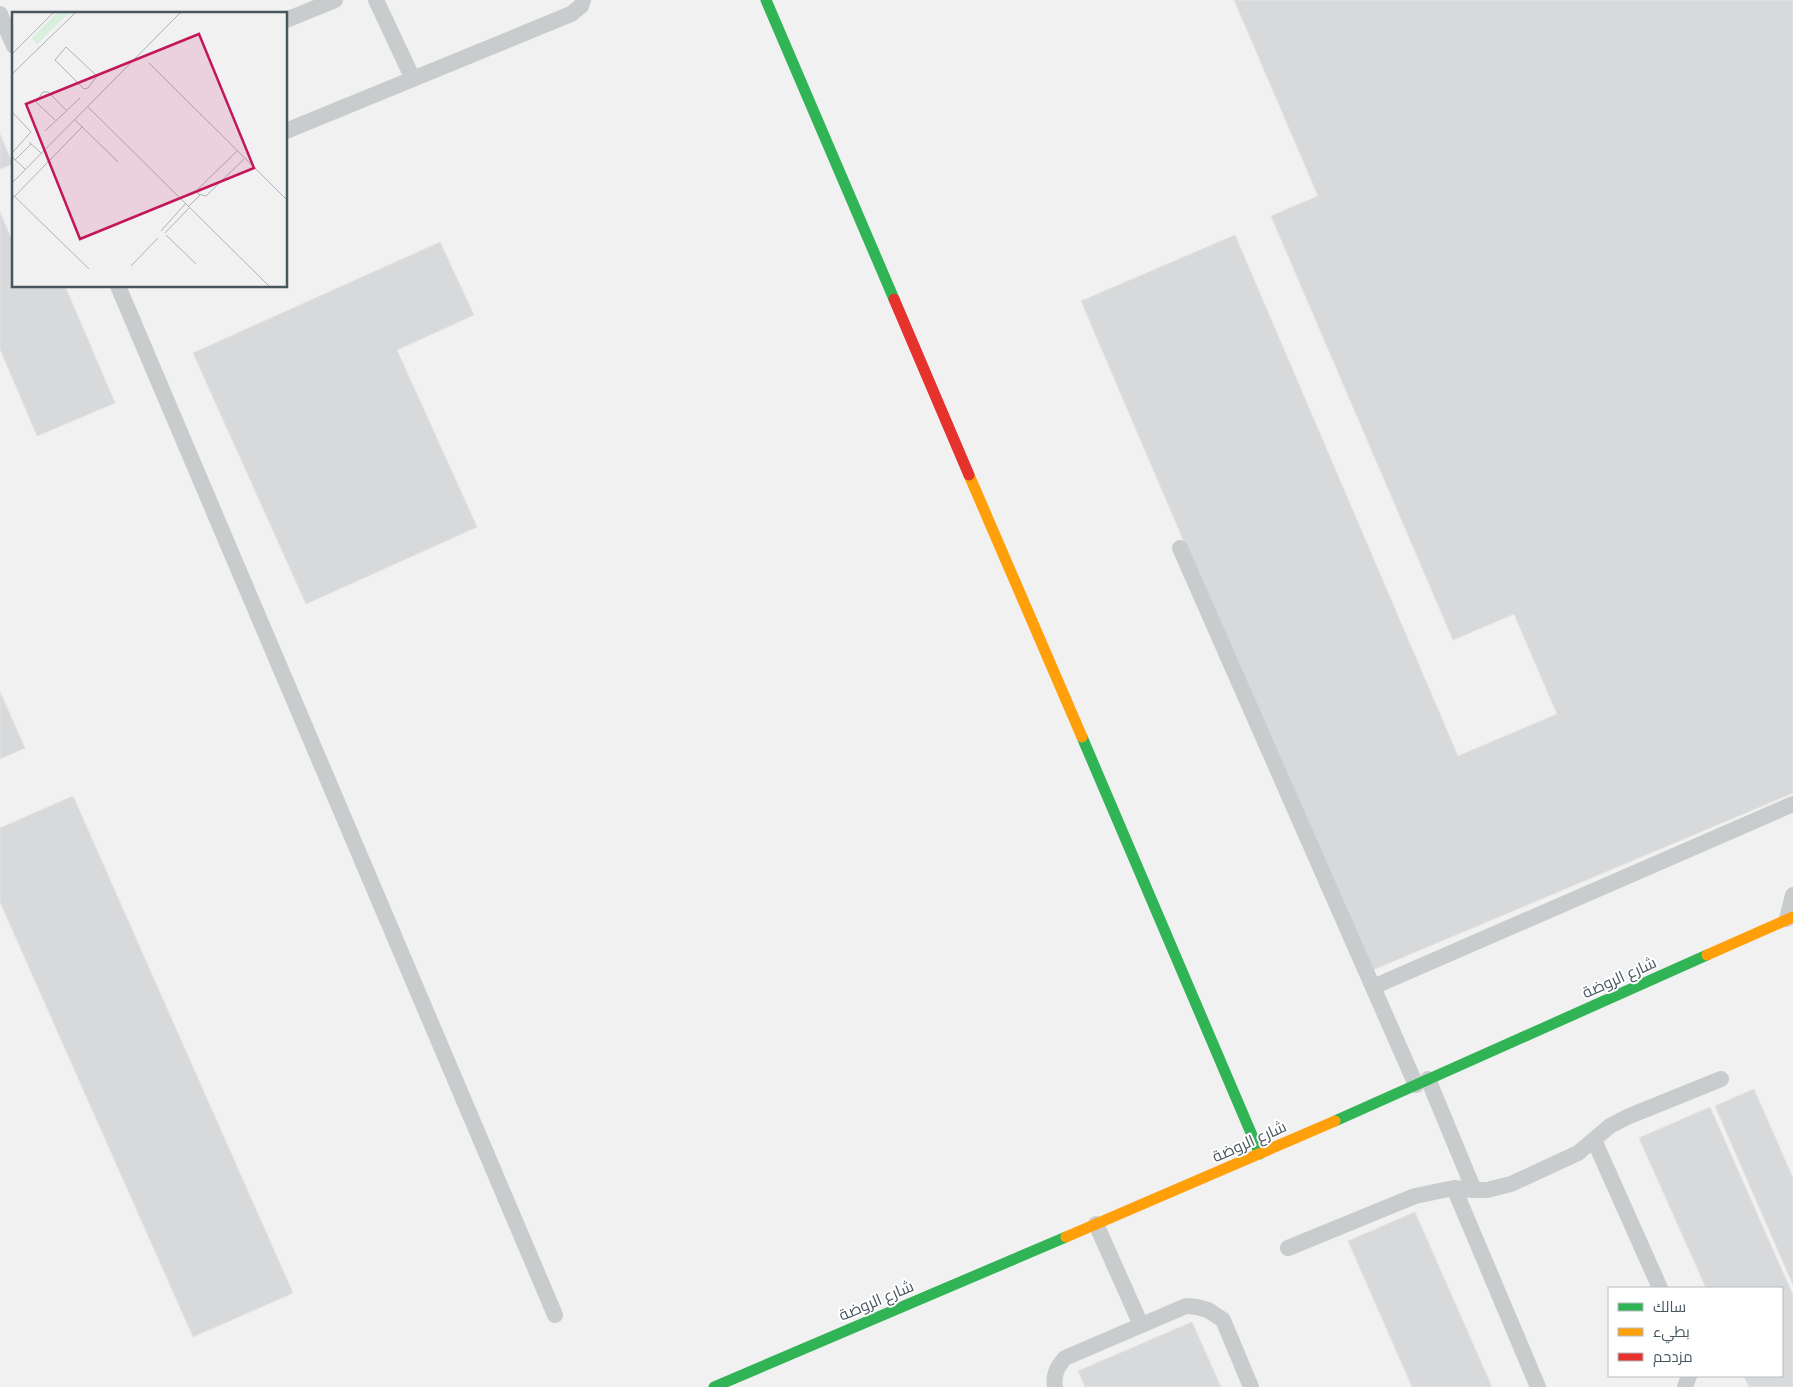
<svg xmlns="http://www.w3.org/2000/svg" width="1793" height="1387" viewBox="0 0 1793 1387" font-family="Ubuntu,Cairo,sans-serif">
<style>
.building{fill:#d8d9da;stroke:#e3e3e4}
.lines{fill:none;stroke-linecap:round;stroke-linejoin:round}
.lane{stroke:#c9cccd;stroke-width:16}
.fast{stroke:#30b455;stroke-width:11}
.slow{stroke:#ff9f0a;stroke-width:11}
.jam{stroke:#e5322d;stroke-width:11}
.labels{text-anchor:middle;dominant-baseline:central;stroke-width:4;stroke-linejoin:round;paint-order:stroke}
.street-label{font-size:16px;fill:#48565e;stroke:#fff}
.inset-road{fill:none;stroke:#aeb3b6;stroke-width:1}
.view{fill:#c2185b;fill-opacity:0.15;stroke:#c2185b;stroke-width:2.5}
.inset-edge{fill:none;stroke:#48565e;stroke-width:2.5}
</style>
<rect width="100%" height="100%" fill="#f2f1f1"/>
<path class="building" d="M 1234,0 L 1793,0 L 1793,793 L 1368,972 L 1081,301 L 1235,235 L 1458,756 L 1557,714 L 1514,614 L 1453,640 L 1271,216 L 1318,196 Z
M 0,134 L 13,164 L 0,169 Z
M 0,212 L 12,240 L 14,240 L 14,286 L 65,286 L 115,403 L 37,436 L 0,349 Z
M 440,242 L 474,315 L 397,350 L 477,527 L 306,604 L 193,353 Z
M 0,692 L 25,748 L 0,759 Z
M 73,796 L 293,1293 L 193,1337 L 0,902 L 0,828 Z
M 1754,1089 L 1793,1178 L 1793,1285 L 1715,1106 Z
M 1710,1107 L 1793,1295 L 1793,1387 L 1749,1387 L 1744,1376 L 1782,1376 L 1782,1288 L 1706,1288 L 1639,1138 Z
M 1415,1212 L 1492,1387 L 1412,1387 L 1348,1241 Z
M 1192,1322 L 1221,1387 L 1085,1387 L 1078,1371 Z"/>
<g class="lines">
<path class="lane" d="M 376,0 L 413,79
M 0,14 L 14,46
M 286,20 L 335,0
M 286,131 L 571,14 L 581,6 L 583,0
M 118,286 L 555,1315
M 1180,548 L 1416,1085
M 1787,919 L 1793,895
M 1373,987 L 1793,804
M 1428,1079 L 1474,1190
M 1594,1140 L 1660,1288
M 1454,1188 L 1538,1387
M 1096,1224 L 1141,1325
M 1288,1248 L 1415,1196 L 1454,1188 L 1474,1190 L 1487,1190 L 1511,1184 L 1578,1153 L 1610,1126 L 1627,1117 L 1721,1079
M 1055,1387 C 1053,1375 1057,1367 1065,1358 L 1186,1306 L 1197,1307 L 1208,1310 L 1223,1320 L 1251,1387
M 1685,1387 L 1689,1376"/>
<path class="fast" d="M 766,0 L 894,299
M 1082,737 L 1260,1154
M 1335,1121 L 1707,955
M 714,1387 L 1066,1237"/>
<path class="slow" d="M 969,475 L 1082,737
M 1707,955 L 1793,917
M 1066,1237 L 1335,1121"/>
<path class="jam" d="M 894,299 L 969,475"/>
</g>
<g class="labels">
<g class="street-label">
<text transform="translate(1619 977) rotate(-24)">شارع الروضة</text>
<text transform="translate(1249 1141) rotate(-24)">شارع الروضة</text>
<text transform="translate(876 1300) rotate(-23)">شارع الروضة</text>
</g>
</g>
<g transform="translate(12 12)">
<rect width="275" height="275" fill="#f2f1f1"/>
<path d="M 45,1 L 57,1 L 25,32 L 20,26 Z" fill="#d6f0dd"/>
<path class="inset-road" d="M 54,35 L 85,64 L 76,76 L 72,77 L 43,48 ZM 0,42 L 41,1M 137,51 L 275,188M 0,62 L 63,1M 75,94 L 257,274M 0,100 L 19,120 L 0,141M 62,107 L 106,150M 43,108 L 24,90 L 31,80 L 36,80 L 54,98M 33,119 L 68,86M 17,130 L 29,141M 225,139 L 186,177 L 186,182 L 194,184 L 232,147M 0,145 L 13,157M 3,148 L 19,132M 0,171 L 168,1M 0,182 L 77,257M 0,187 L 70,115M 176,195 L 188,183M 149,219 L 173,192M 153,221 L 177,196M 154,223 L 184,252M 119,254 L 146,226"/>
<path class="view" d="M 187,22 L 242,156 L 68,227 L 14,92 Z"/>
<rect width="275" height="275" class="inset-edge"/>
</g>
<rect x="1608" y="1287" width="175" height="90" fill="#ffffff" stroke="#b6bbbf"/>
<rect x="1618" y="1303" width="25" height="8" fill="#30b455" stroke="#b6bbbf"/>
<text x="1653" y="1312" font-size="15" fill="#48565e">سالك</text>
<rect x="1618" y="1328" width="25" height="8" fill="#ff9f0a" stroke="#b6bbbf"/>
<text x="1653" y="1337" font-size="15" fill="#48565e">بطيء</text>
<rect x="1618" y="1353" width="25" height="8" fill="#e5322d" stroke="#b6bbbf"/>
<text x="1653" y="1362" font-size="15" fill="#48565e">مزدحم</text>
</svg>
